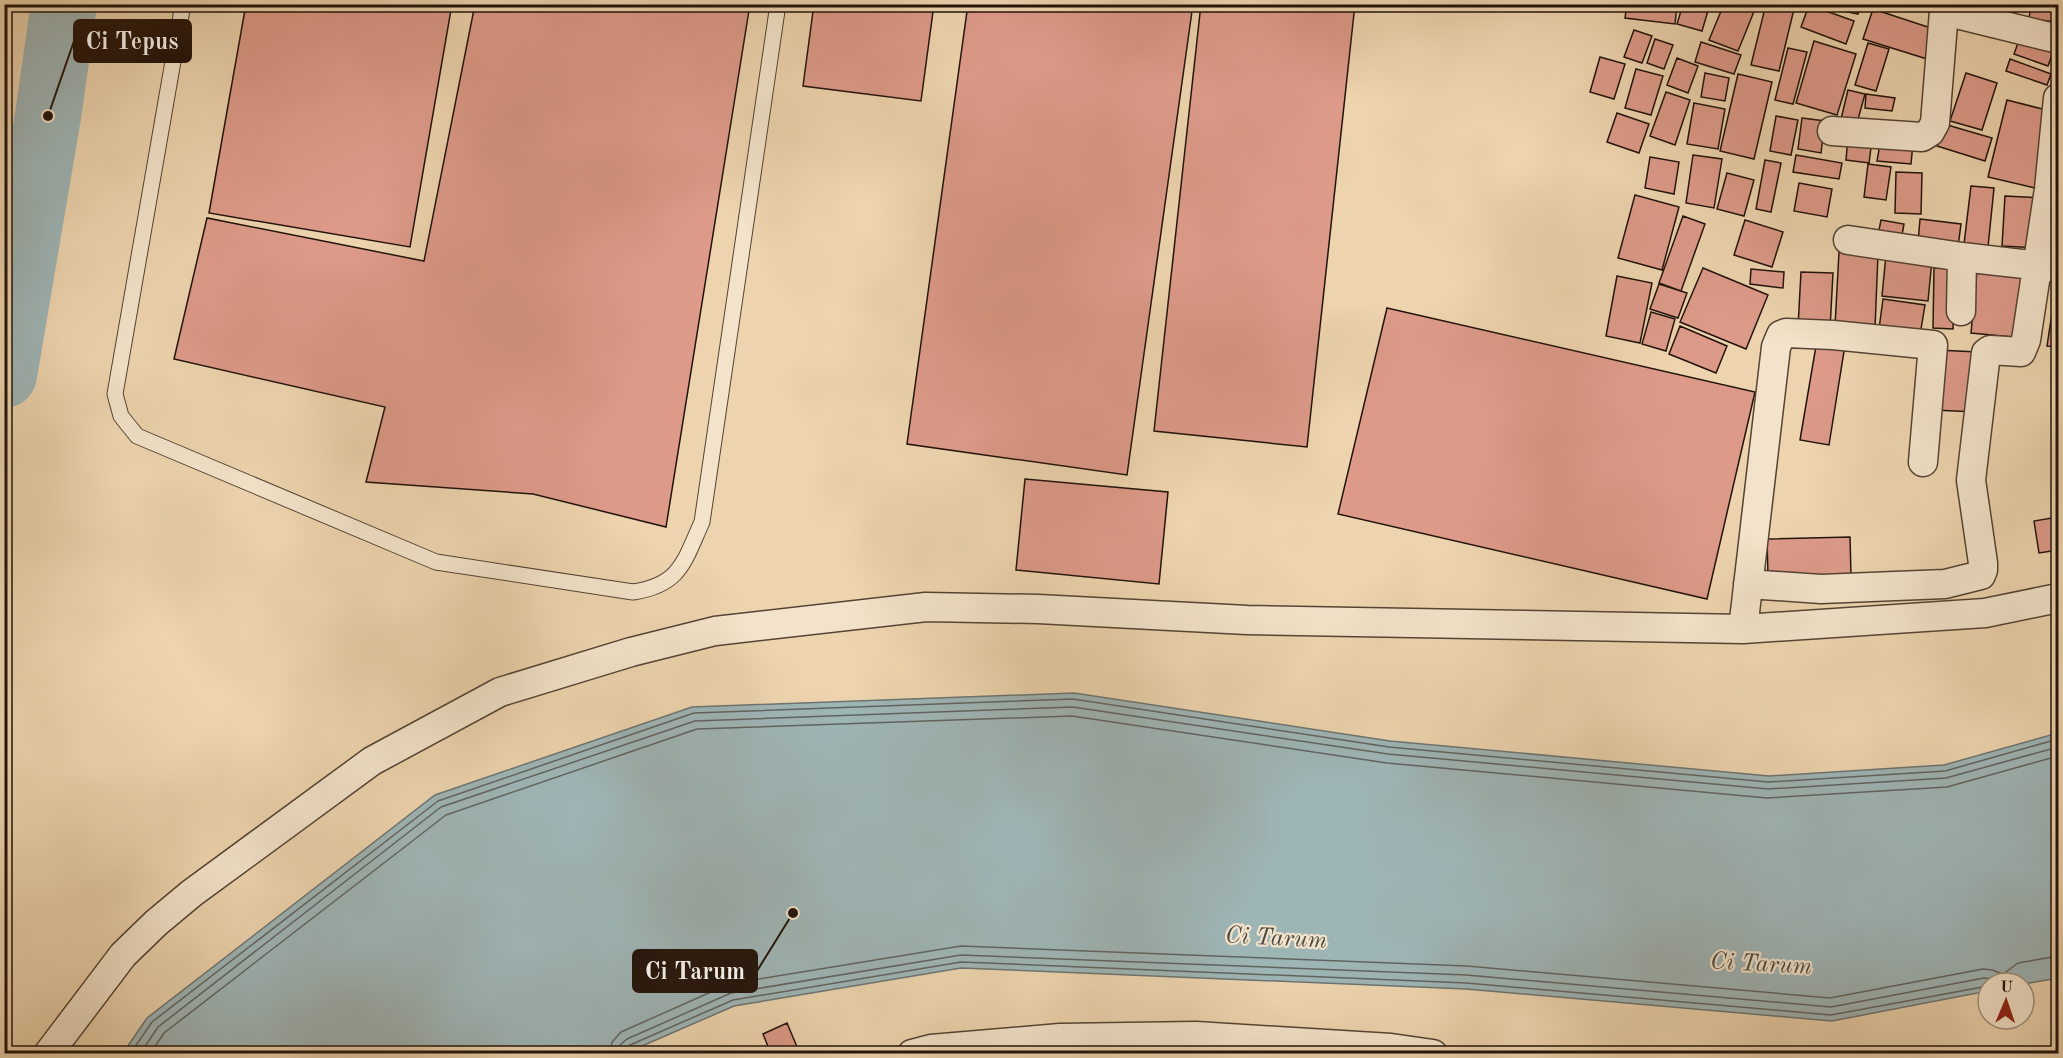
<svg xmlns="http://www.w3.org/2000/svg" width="2063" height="1058" viewBox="0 0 2063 1058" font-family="'Old Standard TT',serif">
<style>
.water{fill:#9eb5b6;stroke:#6c7472;stroke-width:1.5}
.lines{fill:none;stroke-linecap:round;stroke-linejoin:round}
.shore{stroke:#606460;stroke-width:1.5}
.river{stroke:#9eb5b6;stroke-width:66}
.building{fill:#dd9a89;stroke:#22130b;stroke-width:1.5}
.service-casing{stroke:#554334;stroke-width:17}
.minor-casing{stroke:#554334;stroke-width:31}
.service{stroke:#f3e3ca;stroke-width:15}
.minor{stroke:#f3e3ca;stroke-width:28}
.labels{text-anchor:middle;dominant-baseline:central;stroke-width:4.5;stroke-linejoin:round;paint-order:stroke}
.water-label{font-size:24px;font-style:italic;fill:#4d4c47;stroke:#f3e3ca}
.leader{fill:none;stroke:#22130b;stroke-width:2}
.callout-dot{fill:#22130b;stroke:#f3e3ca;stroke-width:2}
.callout{fill:#22130b;stroke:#22130b;stroke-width:2}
.callout-label{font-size:24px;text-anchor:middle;font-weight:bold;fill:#fff}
</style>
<rect width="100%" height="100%" fill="#edd4ae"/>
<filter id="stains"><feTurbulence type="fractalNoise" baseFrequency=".00333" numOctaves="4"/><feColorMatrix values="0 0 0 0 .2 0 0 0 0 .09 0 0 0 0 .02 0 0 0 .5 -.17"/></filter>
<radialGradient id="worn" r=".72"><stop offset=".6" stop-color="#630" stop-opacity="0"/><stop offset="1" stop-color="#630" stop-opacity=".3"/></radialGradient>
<path class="water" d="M 1074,693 L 1390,741 L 1769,776 L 1944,765 L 2058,733 L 2058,978 L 2024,984 L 1988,983 L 1988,991 L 1832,1021 L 1466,989 L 961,968 L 734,1006 L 626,1053 L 123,1053 L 147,1018 L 435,795 L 692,707 Z"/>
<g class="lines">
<path class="shore" d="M 130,1054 L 152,1022 L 438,801 L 694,713 L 1073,699 L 1389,747 L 1768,782 L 1945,771 L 2058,739
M 140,1054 L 158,1027 L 441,807 L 695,721 L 1073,707 L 1388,754 L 1768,789 L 1946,778 L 2058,747
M 150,1054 L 164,1033 L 446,815 L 697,729 L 1072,716 L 1387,763 L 1767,798 L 1947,787 L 2058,756
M 610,1054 L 612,1042 L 621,1032 L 729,984 L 961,946 L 1467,966 L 1830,998 L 1983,969 L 1992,970 L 2003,974 L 2018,963 L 2058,956
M 619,1054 L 620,1045 L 627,1039 L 731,993 L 961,955 L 1466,975 L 1831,1007 L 1984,978 L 1992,979 L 1998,983
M 626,1054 L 627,1049 L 630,1045 L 733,1000 L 961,962 L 1466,983 L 1831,1015 L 1988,986"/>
<path class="river" d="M 4,375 L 48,116 L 64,4"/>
</g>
<path class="building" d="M 246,4 L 452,4 L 410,247 L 209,213 Z
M 475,4 L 750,4 L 666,527 L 533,494 L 366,482 L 385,407 L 174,359 L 207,218 L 424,261 Z
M 814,4 L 934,4 L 921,101 L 803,86 Z
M 968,4 L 1193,4 L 1127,475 L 907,444 Z
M 1201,4 L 1355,4 L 1307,447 L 1154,431 Z
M 1627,4 L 1677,4 L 1675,24 L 1625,18 Z
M 1683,4 L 1710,4 L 1702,31 L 1677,24 Z
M 1724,4 L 1757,4 L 1738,51 L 1709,40 Z
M 1766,4 L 1795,5 L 1779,71 L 1751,65 Z
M 1834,4 L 1860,4 L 1858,14 L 1833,9 Z
M 1908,4 L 1934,4 L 1932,11 Z
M 1978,4 L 2018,4 L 2012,20 Z
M 2031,4 L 2058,4 L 2058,22 L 2029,19 Z
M 1809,5 L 1854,21 L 1846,44 L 1801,27 Z
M 1873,9 L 1937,30 L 1927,59 L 1863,39 Z
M 1634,30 L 1652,36 L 1642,63 L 1624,57 Z
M 1655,39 L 1673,45 L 1664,69 L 1647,63 Z
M 2019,40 L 2053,52 L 2048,66 L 2014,54 Z
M 1814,41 L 1856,54 L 1837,115 L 1796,103 Z
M 1701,42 L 1741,55 L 1734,74 L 1695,62 Z
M 1868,43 L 1889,49 L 1876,91 L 1855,85 Z
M 1788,48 L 1807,52 L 1793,104 L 1775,100 Z
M 1600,57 L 1625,64 L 1614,99 L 1590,92 Z
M 1677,58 L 1698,66 L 1688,93 L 1667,85 Z
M 2010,59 L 2051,74 L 2047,85 L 2006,71 Z
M 1636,69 L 1663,76 L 1651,115 L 1625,108 Z
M 1705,73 L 1729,78 L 1725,101 L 1701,97 Z
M 1966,73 L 1997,83 L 1982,130 L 1950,121 Z
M 1738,74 L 1772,82 L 1754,159 L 1720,151 Z
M 1848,90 L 1865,94 L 1857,123 L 1841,119 Z
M 1666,92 L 1690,100 L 1675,145 L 1650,136 Z
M 1866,94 L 1895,98 L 1892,111 L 1865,108 Z
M 2007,100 L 2054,112 L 2035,188 L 1988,177 Z
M 1694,103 L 1725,109 L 1718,149 L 1687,144 Z
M 1617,113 L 1649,124 L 1639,153 L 1607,142 Z
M 1776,116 L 1798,120 L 1791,155 L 1770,151 Z
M 1802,118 L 1825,121 L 1821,153 L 1798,149 Z
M 1944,124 L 1992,138 L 1985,161 L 1937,146 Z
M 1848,137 L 1872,140 L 1869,163 L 1846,160 Z
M 1881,138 L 1913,143 L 1911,164 L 1877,161 Z
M 1693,155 L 1722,159 L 1714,208 L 1686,203 Z
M 1796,155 L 1842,163 L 1839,179 L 1793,172 Z
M 1650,157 L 1679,162 L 1674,194 L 1645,188 Z
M 1765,160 L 1781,163 L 1771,212 L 1756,209 Z
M 1868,164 L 1891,167 L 1886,200 L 1864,197 Z
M 1896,172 L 1922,173 L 1921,214 L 1895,213 Z
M 1727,173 L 1754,180 L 1744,216 L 1717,209 Z
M 1799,183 L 1832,189 L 1827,217 L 1794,211 Z
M 1971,186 L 1994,188 L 1988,247 L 1964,244 Z
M 1635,195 L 1679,207 L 1662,270 L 1618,258 Z
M 2005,196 L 2041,198 L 2038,248 L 2002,246 Z
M 1683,216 L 1705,224 L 1681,291 L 1659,283 Z
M 1920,219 L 1961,224 L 1958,247 L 1918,243 Z
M 1745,220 L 1783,232 L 1772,267 L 1734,255 Z
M 1881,220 L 1904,224 L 1901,240 L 1878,235 Z
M 2053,231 L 2058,231 L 2058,260 L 2051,260 Z
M 1839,252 L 1878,254 L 1875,328 L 1835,326 Z
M 1886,255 L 1932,260 L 1928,301 L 1882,296 Z
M 1978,260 L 2030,265 L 2023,338 L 1971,333 Z
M 1703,268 L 1768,295 L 1746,349 L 1680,322 Z
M 1934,268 L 1954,268 L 1953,329 L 1933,328 Z
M 1751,269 L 1784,272 L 1783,288 L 1750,284 Z
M 1801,272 L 1833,273 L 1830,329 L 1798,327 Z
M 2058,273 L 2058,347 L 2047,346 Z
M 1617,276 L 1652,283 L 1640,343 L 1606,336 Z
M 1659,284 L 1687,293 L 1678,318 L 1650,309 Z
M 1883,299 L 1925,305 L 1920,335 L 1879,329 Z
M 1387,308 L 1755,392 L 1707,599 L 1338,514 Z
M 1651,312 L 1675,319 L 1666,351 L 1642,344 Z
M 1680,326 L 1727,346 L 1716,373 L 1669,354 Z
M 1817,340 L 1845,345 L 1829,445 L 1800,440 Z
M 1938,350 L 1977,352 L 1975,412 L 1935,410 Z
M 1025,479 L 1168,492 L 1159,584 L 1016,570 Z
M 2058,517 L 2058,550 L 2039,553 L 2034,521 Z
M 1850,537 L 1851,576 L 1768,576 L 1767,539 Z
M 787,1023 L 800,1054 L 771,1054 L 763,1034 Z"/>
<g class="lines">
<defs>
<path id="service" d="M 183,4 L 115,394 L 121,416 L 137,436 L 436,562 L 633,592 C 681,585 684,561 702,522 L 778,4"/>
<path id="minor" d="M 1832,131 L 1922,137 L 1930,132 L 1935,123 L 1944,11 L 2058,39
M 1848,240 L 1962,257 L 2058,268
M 1961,311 L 1962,257
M 1748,584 L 1821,589 L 1945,584 L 1981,575 L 1983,570 L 1983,563 L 1971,480 L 1986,353 L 1990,350 L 2021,352 L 2026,340 L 2049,189 L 2058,98
M 1743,629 L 1776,347 L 1781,335 L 1786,333 L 1833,335 L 1933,345 L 1923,462
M 48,1054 L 123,955 L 156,923 L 192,893 L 372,761 L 500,692 L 631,652 L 715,631 L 926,607 L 1038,609 L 1247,620 L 1743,629 L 1985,613 L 2058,598
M 912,1054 L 931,1049 L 1060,1038 L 1196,1036 L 1391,1048 L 1433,1054"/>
</defs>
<use href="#service" class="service-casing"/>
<use href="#minor" class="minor-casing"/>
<use href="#service" class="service"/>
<use href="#minor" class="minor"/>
</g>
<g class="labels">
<g class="water-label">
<text transform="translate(1276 939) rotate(3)">Ci Tarum</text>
<text transform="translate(1761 965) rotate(3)">Ci Tarum</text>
</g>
</g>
<path class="leader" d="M48 116L74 41M793 913L757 971"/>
<g class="callout-dot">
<circle cx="48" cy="116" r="6"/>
<circle cx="793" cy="913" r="6"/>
</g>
<g class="callout">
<rect x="74" y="20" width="117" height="42" rx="6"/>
<rect x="633" y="950" width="124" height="42" rx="6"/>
</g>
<g class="callout-label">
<text x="132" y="49">Ci Tepus</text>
<text x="695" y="979">Ci Tarum</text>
</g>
<rect width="2063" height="1058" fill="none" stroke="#edd4ae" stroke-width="24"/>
<rect x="6" y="6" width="2051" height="1046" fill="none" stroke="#22130b" stroke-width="3"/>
<rect x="12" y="12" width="2039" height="1034" fill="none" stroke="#22130b" stroke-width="1.5"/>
<g transform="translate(2006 1001) rotate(2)"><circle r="28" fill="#f3e3ca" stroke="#9f907e" stroke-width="1.5"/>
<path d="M0-4.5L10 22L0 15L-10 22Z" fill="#8f2418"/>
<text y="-9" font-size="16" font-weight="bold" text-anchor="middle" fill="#22130b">U</text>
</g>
<rect width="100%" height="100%" filter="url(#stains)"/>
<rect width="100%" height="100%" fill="url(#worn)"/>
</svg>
